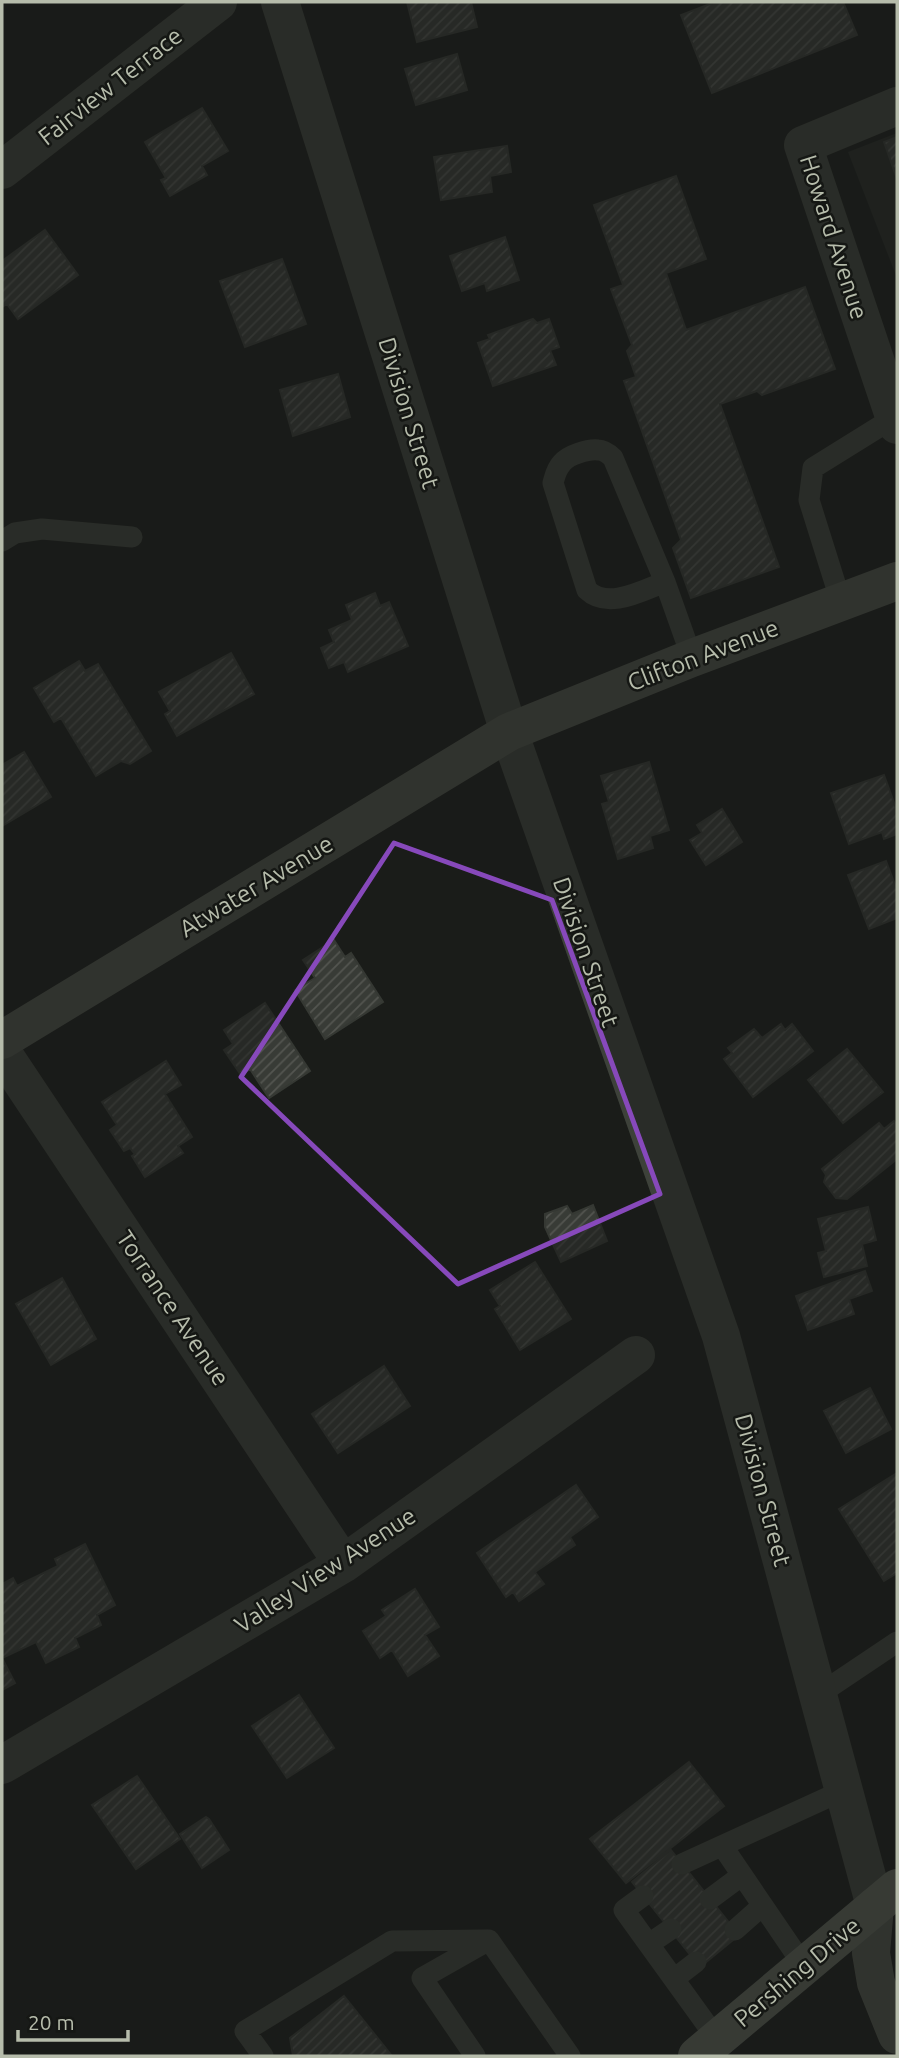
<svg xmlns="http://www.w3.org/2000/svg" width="899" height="2058" viewBox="0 0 899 2058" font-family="Ubuntu,sans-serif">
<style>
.built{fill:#262925}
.building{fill:url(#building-hatch);stroke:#353833;stroke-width:2}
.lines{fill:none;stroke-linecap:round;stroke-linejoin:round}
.service{stroke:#3d413a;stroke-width:21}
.minor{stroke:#3d413a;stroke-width:38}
.tertiary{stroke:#3d413a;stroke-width:38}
.secondary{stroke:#4d5148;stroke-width:38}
.primary{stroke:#5b6056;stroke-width:38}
.marked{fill:none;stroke:#8749bb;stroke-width:5;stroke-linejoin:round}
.labels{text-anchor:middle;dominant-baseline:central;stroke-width:5;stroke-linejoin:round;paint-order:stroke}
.street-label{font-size:24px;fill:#b6bcab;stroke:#151714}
</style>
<defs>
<pattern id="building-hatch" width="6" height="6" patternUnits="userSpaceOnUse" patternTransform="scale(1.75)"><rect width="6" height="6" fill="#383b36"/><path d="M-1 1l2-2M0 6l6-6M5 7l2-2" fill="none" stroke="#535550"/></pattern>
</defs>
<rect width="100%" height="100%" fill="#1a1c19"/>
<path class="built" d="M 897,133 L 897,278 L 848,152 Z"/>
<path class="building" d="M 407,2 L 471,2 L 477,27 L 417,42 Z
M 715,2 L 843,2 L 857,35 L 712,93 L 681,15 Z
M 457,54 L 467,90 L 416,105 L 405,69 Z
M 202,108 L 228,151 L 202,166 L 207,175 L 170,196 L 161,180 L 166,178 L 145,142 Z
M 897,137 L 897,179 L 884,142 Z
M 507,146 L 511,172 L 490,176 L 492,192 L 441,200 L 434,157 Z
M 676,176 L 706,259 L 666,273 L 686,330 L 805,287 L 835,369 L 762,395 L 757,391 L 720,404 L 779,567 L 691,598 L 673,548 L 681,540 L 624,381 L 636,377 L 627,351 L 632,345 L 611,289 L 623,285 L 594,205 Z
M 45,230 L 78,275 L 18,319 L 7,304 L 2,307 L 2,261 Z
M 505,237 L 519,280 L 487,291 L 485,283 L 462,291 L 450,256 Z
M 282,259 L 306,324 L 245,347 L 220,281 Z
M 533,319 L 537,323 L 549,319 L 559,347 L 550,350 L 556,365 L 493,386 L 478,343 L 490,339 L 488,335 Z
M 338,374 L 350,417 L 293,436 L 280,390 Z
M 375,593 L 380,606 L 389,602 L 408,646 L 348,672 L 344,662 L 329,668 L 321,648 L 334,642 L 329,630 L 352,620 L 346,605 Z
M 231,653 L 254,694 L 177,736 L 165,714 L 170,711 L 159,692 Z
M 79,661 L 85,671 L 98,664 L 151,751 L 130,764 L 121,761 L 96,776 L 61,718 L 54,722 L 34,688 Z
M 24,752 L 51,797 L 2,826 L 2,765 Z
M 649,762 L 669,830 L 650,836 L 653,848 L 618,859 L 602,804 L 609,802 L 601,776 Z
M 884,775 L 897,811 L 897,834 L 884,839 L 882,832 L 849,844 L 831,793 Z
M 722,809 L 742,842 L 706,865 L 690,840 L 702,833 L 697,825 Z
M 886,861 L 897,890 L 897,918 L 869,929 L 848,875 Z
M 334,940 L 345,957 L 351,953 L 383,1002 L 325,1039 L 295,990 L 315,978 L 303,960 Z
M 265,1003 L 310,1071 L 269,1098 L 250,1069 L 241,1075 L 224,1050 L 233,1044 L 224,1030 Z
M 781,1024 L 785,1030 L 792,1024 L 813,1051 L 753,1097 L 724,1059 L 732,1053 L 728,1048 L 754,1029 L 762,1038 Z
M 847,1049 L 883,1092 L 843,1123 L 808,1080 Z
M 166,1061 L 181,1085 L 165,1094 L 192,1137 L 178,1146 L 183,1153 L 145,1177 L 132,1156 L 135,1154 L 130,1148 L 124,1151 L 110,1130 L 117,1125 L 102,1102 Z
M 894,1121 L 897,1125 L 897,1159 L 847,1199 L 836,1198 L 824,1182 L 826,1175 L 822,1169 L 879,1123 L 884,1129 Z
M 593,1205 L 607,1241 L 561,1262 L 545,1227 L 545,1214 L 567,1206 L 572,1214 Z
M 868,1207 L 876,1240 L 862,1244 L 867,1266 L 824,1277 L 818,1253 L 826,1251 L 818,1219 Z
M 535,1262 L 571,1319 L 520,1350 L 495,1309 L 500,1306 L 490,1290 Z
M 865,1271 L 872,1291 L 849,1299 L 854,1314 L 808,1330 L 796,1296 Z
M 62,1278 L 96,1339 L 51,1365 L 16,1304 Z
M 384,1366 L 410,1406 L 338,1453 L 312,1414 Z
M 870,1388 L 891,1429 L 846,1453 L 824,1411 Z
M 897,1473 L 897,1573 L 884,1581 L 839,1509 Z
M 576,1485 L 598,1517 L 570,1537 L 575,1545 L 535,1572 L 544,1584 L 519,1601 L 513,1592 L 506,1597 L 477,1553 Z
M 85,1544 L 115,1605 L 97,1615 L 101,1625 L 75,1638 L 79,1647 L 46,1663 L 36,1642 L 2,1658 L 15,1683 L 2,1690 L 2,1584 L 13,1578 L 17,1586 L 58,1566 L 55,1559 Z
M 415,1589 L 439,1627 L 425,1635 L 439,1656 L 408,1676 L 392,1650 L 380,1658 L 363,1631 L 386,1616 L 382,1610 Z
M 299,1695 L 334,1748 L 287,1778 L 252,1726 Z
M 689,1762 L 724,1806 L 626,1883 L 590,1839 Z
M 137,1776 L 180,1839 L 136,1869 L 92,1805 Z
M 206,1817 L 209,1819 L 229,1850 L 202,1868 L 180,1834 Z
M 671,1850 L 739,1935 L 700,1967 L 632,1882 Z
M 344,1996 L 392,2056 L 293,2056 L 290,2038 Z"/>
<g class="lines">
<path class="service" d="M 2,541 L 15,533 L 42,529 L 132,537
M 665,582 C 641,591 608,610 587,590 L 553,483 C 555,476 556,469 562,463 C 568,455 588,449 598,450 C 604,450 609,454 613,458 L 665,582 L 692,658
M 841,602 L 809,500 L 813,468 L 895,417
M 818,1695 L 897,1642
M 723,1847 L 804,1966
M 682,1864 L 844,1790
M 643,1896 L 624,1910 L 717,2039
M 710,1899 L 741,1876
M 735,1930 L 762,1906
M 649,1944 L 671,1929
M 674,1979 L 696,1962
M 263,2056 L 245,2031 L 392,1941 L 487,1940
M 475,2056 L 422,1978 L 489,1940 L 570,2056"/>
<path class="minor" d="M 897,106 L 803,145 L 897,425
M 2,170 L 218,2
M 2,1052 L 343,1564
M 2,1765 L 343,1564 L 636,1355"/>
<path class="tertiary" d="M 280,2 L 509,732 L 721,1336 L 875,1906"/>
<path class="secondary" d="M 2,1040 L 509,732 L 692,658 L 897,581
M 875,1906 L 871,1953 L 876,1983 L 897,2035"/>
<path class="primary" d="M 697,2056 L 897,1888"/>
</g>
<path d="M0 0H899V2058H0ZM 394,843 L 552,900 L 660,1194 L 458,1284 L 241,1077 Z" fill="#1a1c19" fill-opacity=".55" fill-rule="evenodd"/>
<path class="marked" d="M 394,843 L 552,900 L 660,1194 L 458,1284 L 241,1077 Z"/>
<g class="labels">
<g class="street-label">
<text transform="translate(110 86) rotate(-38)">Fairview Terrace</text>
<text transform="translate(834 237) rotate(72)">Howard Avenue</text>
<text transform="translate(409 413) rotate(73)">Division Street</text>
<text transform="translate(703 655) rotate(-21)">Clifton Avenue</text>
<text transform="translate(256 886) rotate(-31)">Atwater Avenue</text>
<text transform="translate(586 952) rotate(71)">Division Street</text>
<text transform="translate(173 1308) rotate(56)">Torrance Avenue</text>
<text transform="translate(763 1490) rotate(75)">Division Street</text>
<text transform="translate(325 1570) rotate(-33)">Valley View Avenue</text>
<text transform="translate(797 1972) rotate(-40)">Pershing Drive</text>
</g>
</g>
<rect width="899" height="2058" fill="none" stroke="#b6bcab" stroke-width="7"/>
<path d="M18 2030v10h110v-10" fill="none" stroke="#b6bcab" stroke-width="3.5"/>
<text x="28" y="2030" font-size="21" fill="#b6bcab" stroke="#151714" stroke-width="5" paint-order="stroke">20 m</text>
</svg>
